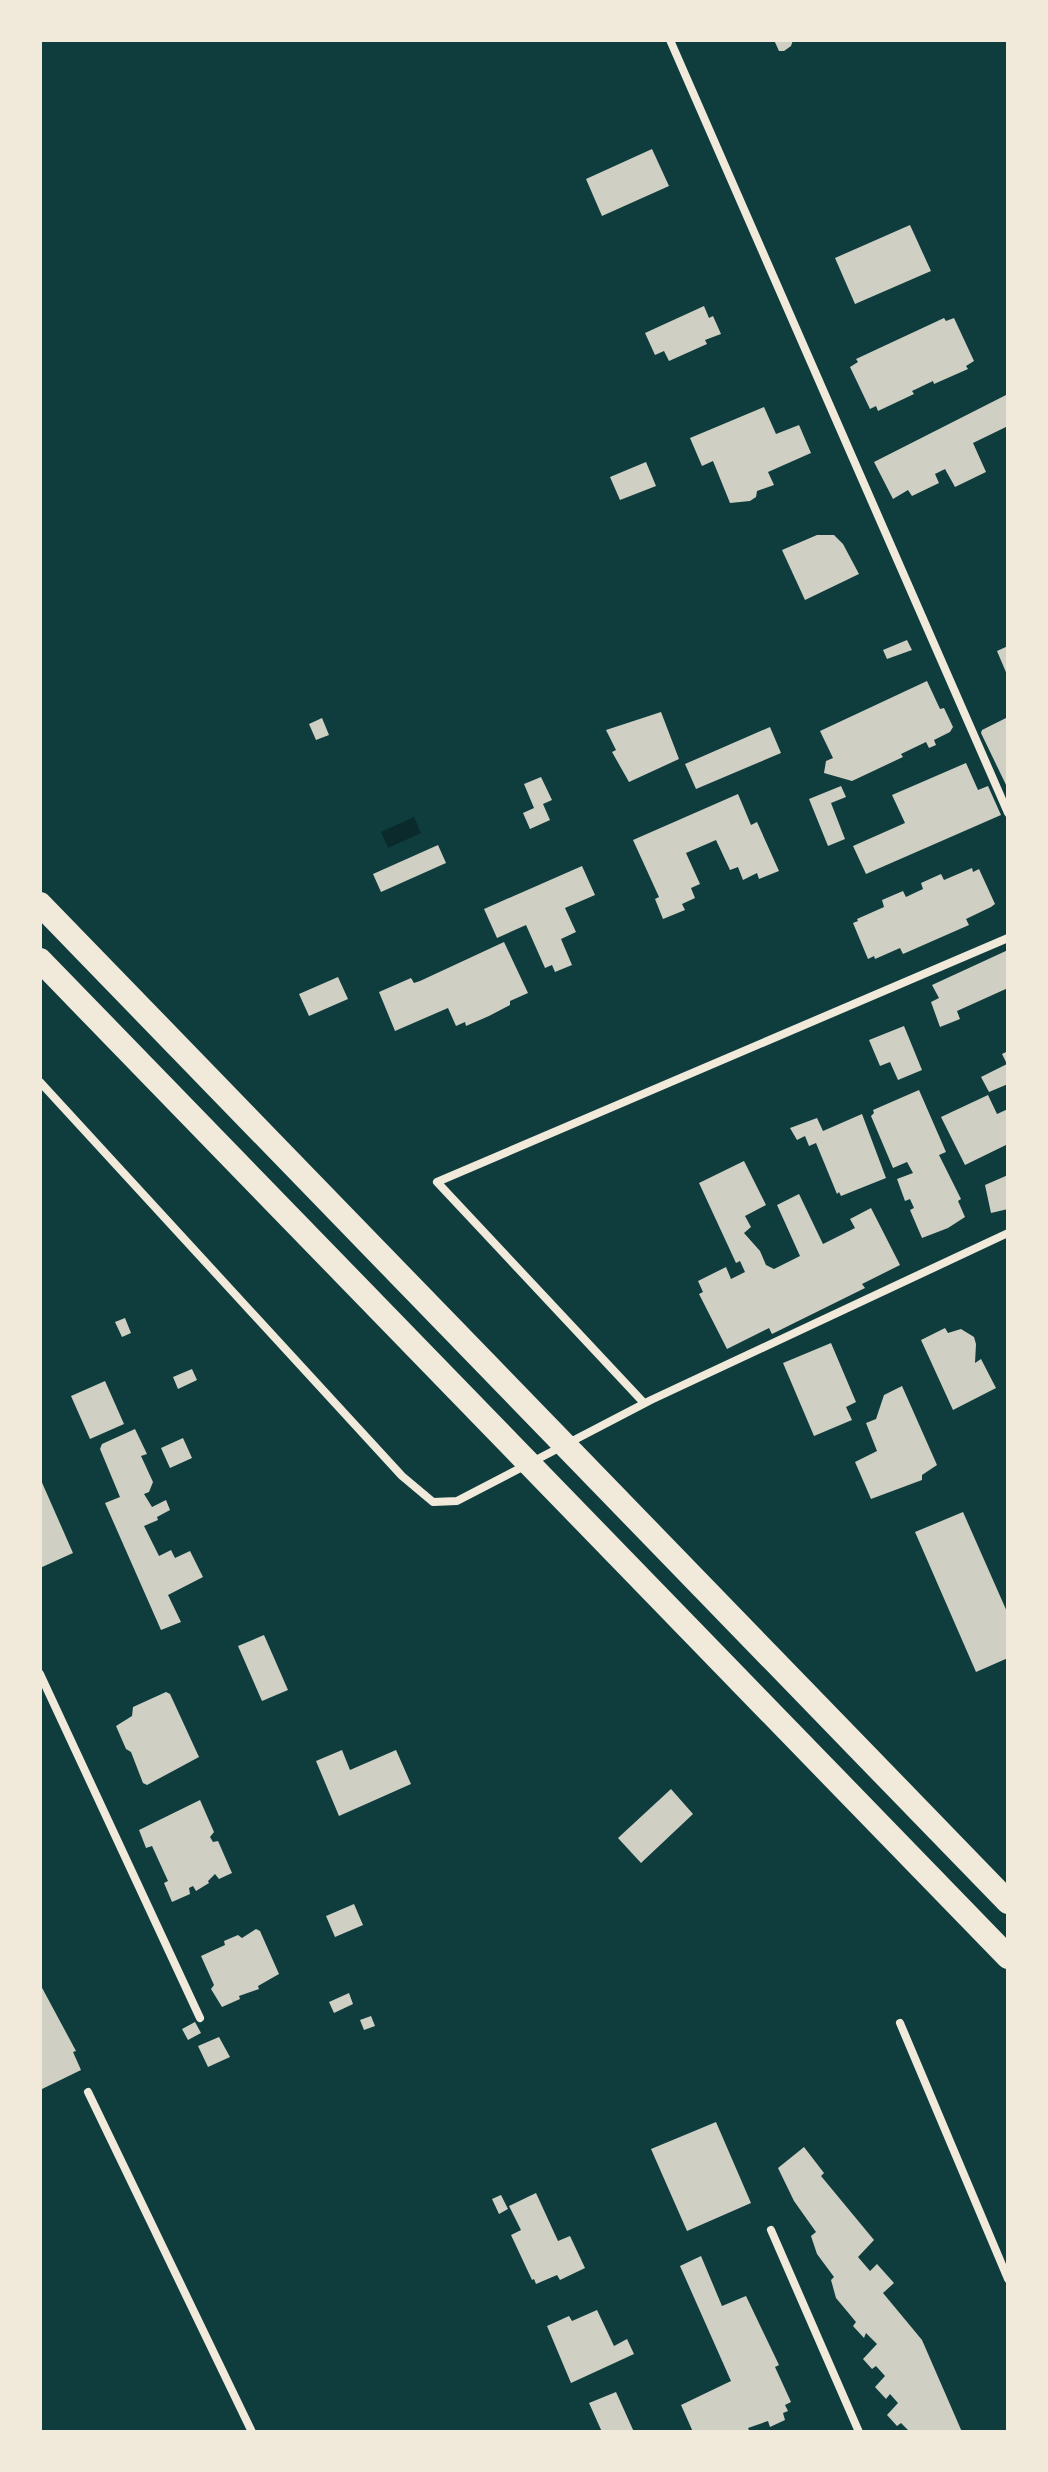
<svg xmlns="http://www.w3.org/2000/svg" width="1048" height="2472" viewBox="0 0 1048 2472" font-family="Literata,serif">
<style>
.water{fill:#0a2a2b}
.building{fill:#cfcfc3}
.lines{fill:none;stroke-linecap:round;stroke-linejoin:round}
.minor{stroke:#f1e9da;stroke-width:8}
.motorway{stroke:#f1e9da;stroke-width:24}
</style>
<rect width="100%" height="100%" fill="#0f3d3e"/>
<path class="water" d="M 414,817 L 421,833 L 388,848 L 381,832 Z"/>
<path class="building" d="M 774,40 L 793,40 L 791,46 L 784,51 L 779,51 Z
M 652,149 L 669,186 L 602,216 L 586,179 Z
M 910,225 L 931,271 L 855,304 L 835,258 Z
M 704,306 L 709,318 L 713,316 L 721,334 L 705,340 L 707,344 L 669,361 L 664,351 L 655,355 L 645,333 Z
M 944,318 L 946,321 L 954,318 L 974,361 L 966,366 L 968,369 L 934,384 L 933,381 L 912,391 L 914,394 L 878,411 L 876,406 L 870,409 L 850,367 L 858,362 L 856,359 Z
M 1008,394 L 1008,426 L 973,443 L 986,472 L 955,487 L 945,469 L 935,474 L 939,483 L 912,496 L 908,490 L 893,499 L 874,462 Z
M 764,407 L 776,434 L 799,425 L 811,453 L 768,472 L 774,485 L 757,491 L 756,497 L 750,501 L 730,503 L 713,461 L 702,466 L 690,438 Z
M 646,462 L 656,486 L 620,500 L 610,477 Z
M 817,535 L 834,535 L 843,544 L 859,574 L 805,600 L 782,550 Z
M 907,640 L 912,650 L 887,659 L 883,650 Z
M 1008,646 L 1008,677 L 997,651 Z
M 927,681 L 940,709 L 944,708 L 953,727 L 950,732 L 934,740 L 936,745 L 929,748 L 926,742 L 901,754 L 903,757 L 852,781 L 824,773 L 826,761 L 833,758 L 820,731 Z
M 661,712 L 679,759 L 629,782 L 612,752 L 616,750 L 606,730 Z
M 1008,717 L 1008,789 L 981,733 L 982,730 Z
M 322,718 L 329,735 L 316,740 L 309,724 Z
M 770,727 L 781,753 L 696,789 L 685,764 Z
M 966,763 L 978,790 L 988,786 L 1001,815 L 866,874 L 853,846 L 905,823 L 892,795 Z
M 541,777 L 552,800 L 543,804 L 550,820 L 530,829 L 523,813 L 534,808 L 524,784 Z
M 841,786 L 846,797 L 831,803 L 845,839 L 828,846 L 809,799 Z
M 738,794 L 751,825 L 757,822 L 779,871 L 759,879 L 757,873 L 743,880 L 738,867 L 730,870 L 716,840 L 686,853 L 700,884 L 691,888 L 695,898 L 682,904 L 685,910 L 663,919 L 655,899 L 659,897 L 633,840 Z
M 438,845 L 446,863 L 381,892 L 373,874 Z
M 582,866 L 595,895 L 565,908 L 576,932 L 561,939 L 572,965 L 555,972 L 552,965 L 545,968 L 526,925 L 497,938 L 484,909 Z
M 972,868 L 973,872 L 979,869 L 995,904 L 991,907 L 966,919 L 969,925 L 903,954 L 900,948 L 875,959 L 874,956 L 868,959 L 853,923 L 858,921 L 857,919 L 884,907 L 882,900 L 903,891 L 906,897 L 923,889 L 921,883 L 941,874 L 944,880 Z
M 504,942 L 528,993 L 510,1001 L 510,1005 L 489,1016 L 466,1026 L 465,1022 L 456,1026 L 448,1008 L 395,1031 L 379,992 L 411,978 L 414,983 L 420,981 Z
M 1008,950 L 1008,988 L 957,1011 L 960,1019 L 940,1027 L 931,1002 L 939,998 L 932,985 Z
M 338,977 L 348,999 L 309,1016 L 299,994 Z
M 904,1026 L 922,1070 L 898,1080 L 890,1062 L 880,1066 L 869,1040 Z
M 1008,1051 L 1008,1084 L 989,1092 L 981,1077 L 1007,1064 L 1002,1054 Z
M 919,1090 L 946,1152 L 939,1155 L 961,1199 L 958,1201 L 965,1217 L 948,1228 L 922,1238 L 910,1210 L 914,1208 L 910,1199 L 905,1201 L 897,1179 L 913,1173 L 907,1162 L 893,1168 L 871,1116 L 874,1113 L 873,1110 Z
M 988,1095 L 997,1114 L 1008,1109 L 1008,1144 L 965,1165 L 941,1117 Z
M 862,1114 L 886,1178 L 841,1196 L 839,1192 L 837,1194 L 816,1143 L 809,1146 L 805,1136 L 797,1140 L 790,1128 L 817,1118 L 823,1131 Z
M 744,1161 L 766,1205 L 745,1216 L 751,1227 L 744,1233 L 760,1251 L 766,1265 L 774,1269 L 800,1256 L 777,1205 L 799,1194 L 823,1244 L 855,1228 L 850,1219 L 871,1208 L 900,1265 L 862,1284 L 865,1288 L 772,1334 L 769,1328 L 727,1349 L 699,1294 L 703,1292 L 698,1281 L 726,1267 L 731,1279 L 745,1272 L 740,1261 L 736,1263 L 699,1183 Z
M 1008,1175 L 1008,1209 L 991,1213 L 985,1185 Z
M 125,1318 L 131,1333 L 122,1337 L 115,1322 Z
M 945,1328 L 948,1333 L 961,1329 L 974,1337 L 976,1344 L 975,1363 L 981,1359 L 996,1388 L 953,1410 L 921,1340 Z
M 831,1343 L 856,1402 L 846,1407 L 852,1420 L 814,1436 L 783,1363 Z
M 192,1369 L 197,1380 L 178,1389 L 173,1377 Z
M 105,1381 L 124,1424 L 90,1439 L 71,1396 Z
M 902,1386 L 937,1465 L 922,1475 L 922,1480 L 871,1499 L 855,1462 L 877,1451 L 866,1423 L 876,1419 L 884,1395 Z
M 135,1429 L 147,1454 L 141,1456 L 153,1482 L 149,1492 L 144,1494 L 152,1507 L 166,1500 L 170,1510 L 157,1517 L 158,1520 L 144,1526 L 159,1556 L 171,1550 L 175,1558 L 190,1551 L 203,1577 L 168,1595 L 181,1622 L 161,1630 L 105,1503 L 120,1497 L 100,1449 L 102,1444 Z
M 183,1438 L 192,1458 L 170,1468 L 161,1448 Z
M 40,1478 L 73,1553 L 40,1568 Z
M 963,1512 L 1008,1614 L 1008,1658 L 976,1672 L 915,1532 Z
M 264,1635 L 288,1690 L 262,1701 L 238,1646 Z
M 166,1692 L 170,1694 L 199,1757 L 147,1785 L 143,1783 L 131,1752 L 126,1749 L 116,1726 L 132,1716 L 133,1707 Z
M 342,1750 L 350,1770 L 396,1750 L 411,1784 L 339,1816 L 316,1761 Z
M 671,1789 L 693,1814 L 641,1863 L 618,1838 Z
M 200,1800 L 214,1832 L 210,1837 L 213,1842 L 218,1841 L 232,1873 L 219,1879 L 215,1874 L 208,1881 L 209,1883 L 196,1891 L 193,1886 L 189,1888 L 190,1894 L 172,1902 L 164,1883 L 168,1881 L 152,1846 L 146,1848 L 139,1830 Z
M 354,1904 L 363,1925 L 335,1937 L 326,1916 Z
M 256,1929 L 260,1931 L 279,1974 L 258,1986 L 259,1989 L 239,1996 L 240,1999 L 222,2007 L 211,1989 L 214,1985 L 201,1956 L 225,1945 L 224,1941 L 238,1935 L 242,1938 Z
M 40,1984 L 76,2051 L 73,2052 L 81,2070 L 40,2090 Z
M 349,1993 L 353,2004 L 334,2013 L 329,2002 Z
M 371,2016 L 375,2026 L 364,2030 L 360,2020 Z
M 195,2022 L 201,2033 L 188,2040 L 182,2029 Z
M 219,2037 L 230,2057 L 208,2067 L 198,2046 Z
M 716,2122 L 751,2203 L 687,2231 L 651,2149 Z
M 804,2147 L 824,2173 L 821,2176 L 874,2240 L 858,2257 L 870,2271 L 877,2264 L 894,2283 L 883,2293 L 922,2340 L 962,2432 L 910,2432 L 901,2423 L 897,2426 L 887,2415 L 898,2403 L 890,2394 L 886,2399 L 875,2387 L 885,2376 L 876,2366 L 872,2369 L 863,2359 L 877,2344 L 866,2333 L 864,2338 L 853,2326 L 856,2322 L 836,2298 L 831,2280 L 834,2277 L 817,2254 L 811,2236 L 816,2232 L 794,2201 L 778,2168 Z
M 536,2193 L 558,2241 L 570,2236 L 585,2268 L 560,2280 L 557,2275 L 536,2284 L 534,2279 L 532,2280 L 511,2235 L 521,2230 L 509,2206 Z
M 501,2195 L 508,2209 L 499,2214 L 492,2199 Z
M 701,2256 L 722,2306 L 746,2296 L 779,2365 L 775,2367 L 791,2402 L 785,2405 L 788,2411 L 783,2413 L 785,2420 L 770,2427 L 768,2421 L 748,2428 L 750,2432 L 693,2432 L 681,2405 L 731,2381 L 680,2266 Z
M 597,2310 L 614,2346 L 627,2339 L 634,2354 L 571,2383 L 547,2326 L 569,2316 L 572,2321 Z
M 616,2392 L 634,2432 L 602,2432 L 589,2403 Z"/>
<g class="lines">
<path class="minor" d="M 670,40 L 1008,813
M 40,1082 L 402,1476 L 433,1502 L 457,1501 L 651,1400 L 1008,1233
M 644,1403 L 437,1182 L 1008,938
M 40,1674 L 200,2018
M 900,2023 L 1008,2279
M 88,2092 L 252,2432
M 771,2230 L 859,2432"/>
<path class="motorway" d="M 40,904 L 1008,1902
M 40,960 L 1008,1957"/>
</g>
<rect width="1048" height="2472" fill="none" stroke="#f1e9da" stroke-width="84"/>
</svg>
